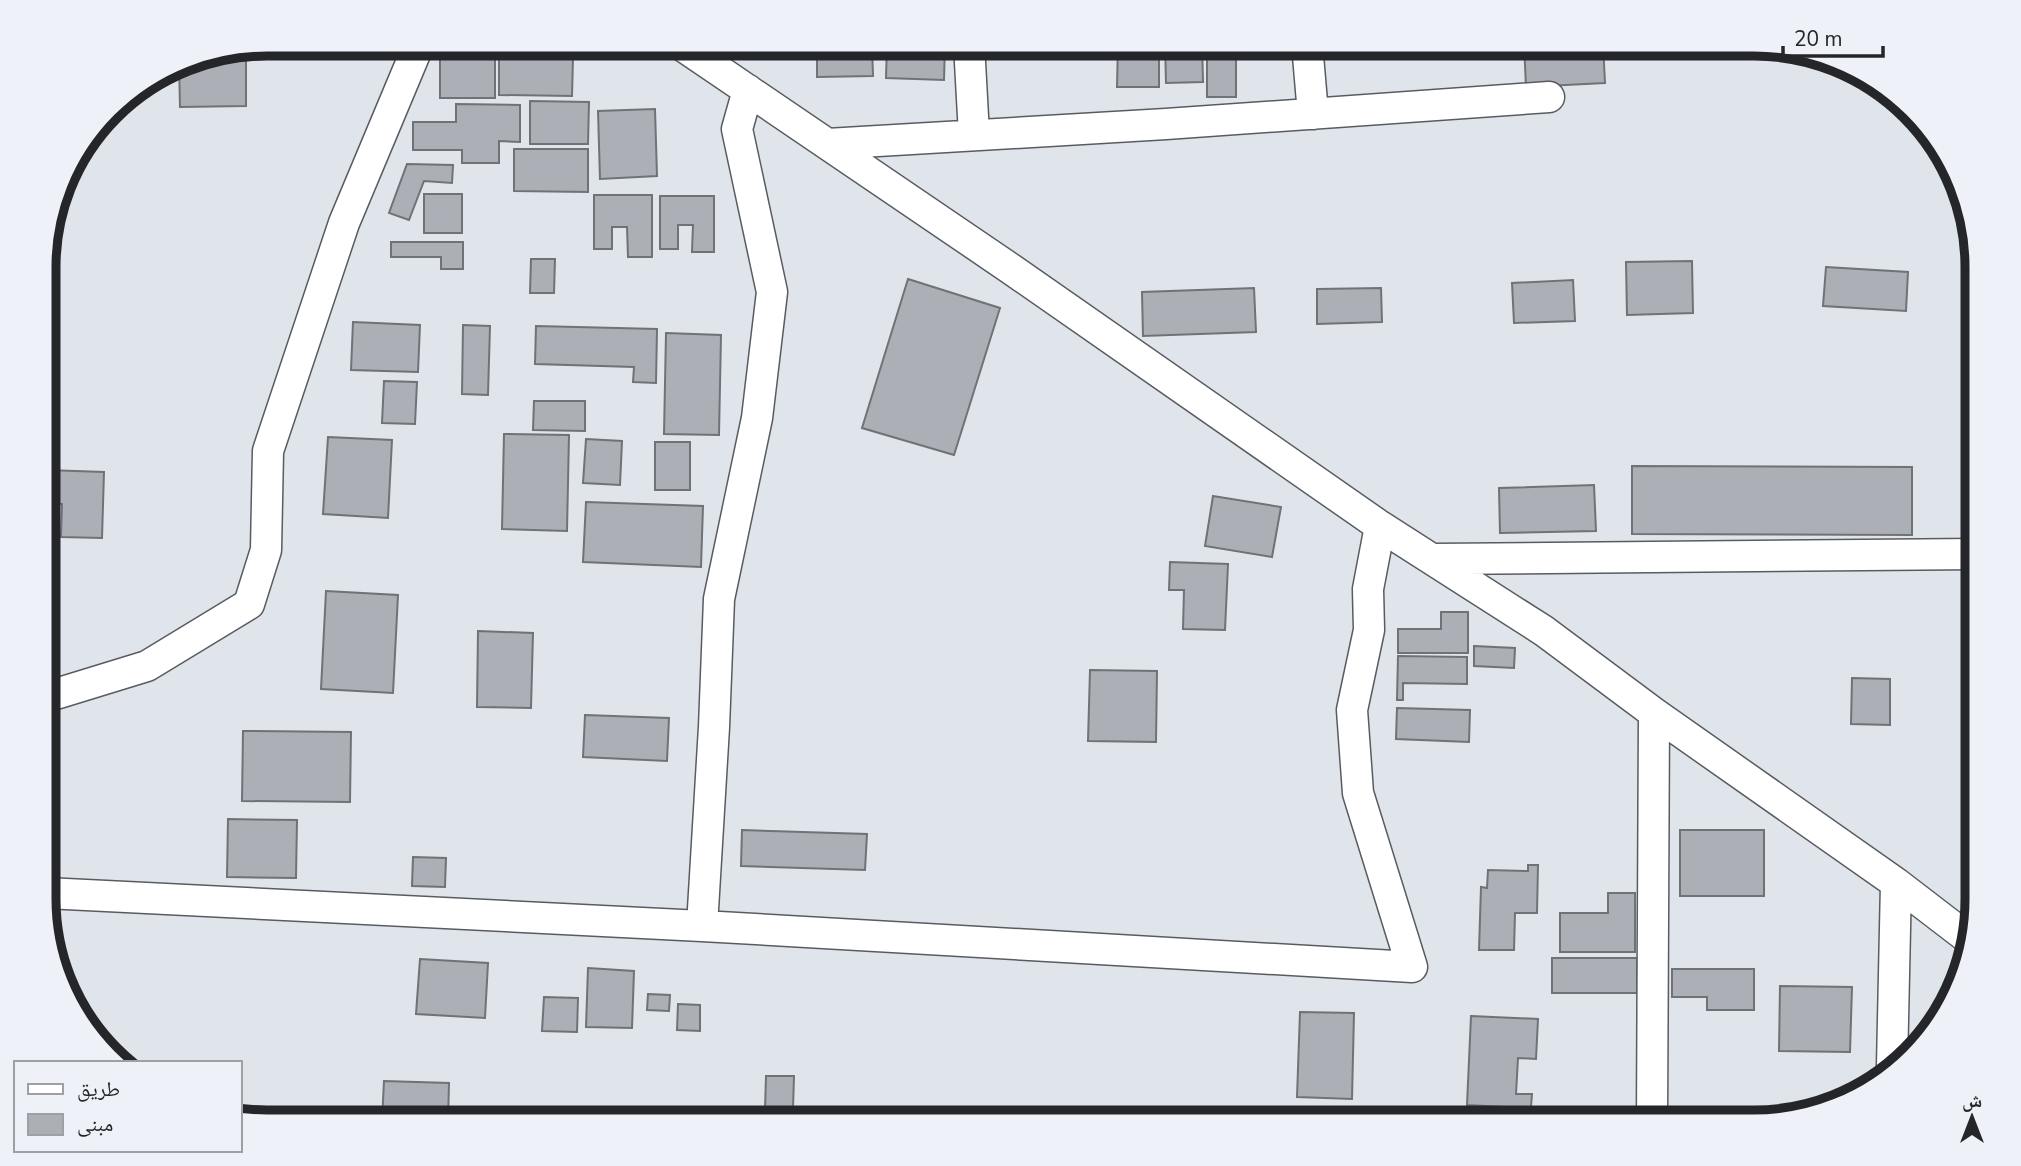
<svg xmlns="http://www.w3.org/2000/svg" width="2021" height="1166" viewBox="0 0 2021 1166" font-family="'Nunito Sans','Noto Naskh Arabic',sans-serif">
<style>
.building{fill:#acb0b6;stroke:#6f7378;stroke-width:2}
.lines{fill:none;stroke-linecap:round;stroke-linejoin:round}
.street-casing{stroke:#585c61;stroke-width:33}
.street{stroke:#fff;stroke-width:30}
.rim{fill:none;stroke:#252629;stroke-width:9}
</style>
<rect width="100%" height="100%" fill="#e0e5eb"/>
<path class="building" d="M 444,44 L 502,44 L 501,54 L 442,52 Z
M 817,44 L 872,44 L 873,76 L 817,77 Z
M 887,44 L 945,44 L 944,80 L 886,78 Z
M 1118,44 L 1159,44 L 1159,87 L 1117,87 Z
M 1165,44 L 1202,44 L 1203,82 L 1166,83 Z
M 1207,44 L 1236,44 L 1236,97 L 1207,97 Z
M 1524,44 L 1603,44 L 1605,83 L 1526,87 Z
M 246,48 L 246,106 L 180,107 L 179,62 Z
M 499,57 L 573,58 L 572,96 L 499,95 Z
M 440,58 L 495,58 L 495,98 L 440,98 Z
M 530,101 L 589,102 L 588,144 L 530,144 Z
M 456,104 L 520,105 L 520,142 L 499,141 L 499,163 L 462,163 L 462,150 L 413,150 L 413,122 L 456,122 Z
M 655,109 L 657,176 L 600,179 L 598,111 Z
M 514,149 L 588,149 L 588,192 L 514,191 Z
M 407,164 L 453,165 L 452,183 L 424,181 L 409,220 L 389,213 Z
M 424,194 L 462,194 L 462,233 L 424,233 Z
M 594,195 L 652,195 L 652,257 L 628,257 L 627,227 L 612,227 L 612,249 L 594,249 Z
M 660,196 L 714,196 L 714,252 L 692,252 L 693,225 L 678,225 L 678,249 L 660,249 Z
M 391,242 L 463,242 L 463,269 L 441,269 L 441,257 L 391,257 Z
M 531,259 L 555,259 L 554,293 L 530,293 Z
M 1692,261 L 1693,313 L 1627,315 L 1626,262 Z
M 1826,267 L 1908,272 L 1906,311 L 1823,306 Z
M 908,279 L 1000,308 L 954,455 L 862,428 Z
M 1573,280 L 1575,321 L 1514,323 L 1512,283 Z
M 1254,288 L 1256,332 L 1143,336 L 1142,292 Z
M 1381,288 L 1382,322 L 1317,324 L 1317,289 Z
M 353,322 L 420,325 L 418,372 L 351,370 Z
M 463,325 L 490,326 L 488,395 L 462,394 Z
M 536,326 L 657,329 L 656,383 L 633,382 L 634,367 L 535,364 Z
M 666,333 L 721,335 L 719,435 L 664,434 Z
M 384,381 L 417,382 L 415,424 L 382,423 Z
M 534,401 L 585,401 L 585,431 L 533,430 Z
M 504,434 L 569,435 L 567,531 L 502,529 Z
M 328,437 L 392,440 L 388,518 L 323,514 Z
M 586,439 L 622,441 L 620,485 L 583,483 Z
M 655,442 L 690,442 L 690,490 L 655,490 Z
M 1632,466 L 1912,467 L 1912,535 L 1632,534 Z
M 46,470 L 104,472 L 102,538 L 61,537 L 62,504 L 46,504 L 46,512 Z
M 1594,485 L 1596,531 L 1500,533 L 1499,488 Z
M 1213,496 L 1281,507 L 1272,557 L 1205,546 Z
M 586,502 L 703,506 L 701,567 L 583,562 Z
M 1170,562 L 1228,564 L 1225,630 L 1183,629 L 1184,590 L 1169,590 Z
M 326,591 L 398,595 L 393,693 L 321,689 Z
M 1441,612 L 1468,612 L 1468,653 L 1398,653 L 1398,629 L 1441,629 Z
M 478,631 L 533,633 L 531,708 L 477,707 Z
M 1474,646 L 1515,648 L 1514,668 L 1474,666 Z
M 1398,656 L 1467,657 L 1467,684 L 1403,683 L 1403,700 L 1397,700 Z
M 1090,670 L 1157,671 L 1156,742 L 1088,741 Z
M 1852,678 L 1890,679 L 1890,725 L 1851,724 Z
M 1397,708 L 1470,710 L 1469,742 L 1396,739 Z
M 585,715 L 669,718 L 667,761 L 583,757 Z
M 243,731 L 351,732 L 350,802 L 242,801 Z
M 228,819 L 297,820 L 296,878 L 227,877 Z
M 742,830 L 867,834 L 865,870 L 741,866 Z
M 1680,830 L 1764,830 L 1764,896 L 1680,896 Z
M 413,857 L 446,858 L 445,887 L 412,886 Z
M 1528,865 L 1538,865 L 1537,913 L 1515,913 L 1514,950 L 1479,950 L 1481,887 L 1487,888 L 1488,870 L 1528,871 Z
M 1608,893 L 1635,893 L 1635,952 L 1560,952 L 1560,913 L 1608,913 Z
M 1552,958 L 1637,958 L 1637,993 L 1552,993 Z
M 420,959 L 488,963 L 485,1018 L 416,1014 Z
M 588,968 L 634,971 L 632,1028 L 586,1027 Z
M 1672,969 L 1754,969 L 1754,1010 L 1707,1010 L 1707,997 L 1672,997 Z
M 1780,986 L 1852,987 L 1850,1052 L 1779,1051 Z
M 648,994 L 670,995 L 669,1011 L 647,1010 Z
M 544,997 L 578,998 L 577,1032 L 542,1031 Z
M 678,1004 L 700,1005 L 700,1031 L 677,1030 Z
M 1300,1012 L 1354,1013 L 1352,1099 L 1297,1097 Z
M 1471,1016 L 1538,1019 L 1536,1059 L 1518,1058 L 1516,1094 L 1532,1094 L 1530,1119 L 1504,1118 L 1505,1107 L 1467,1105 Z
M 766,1076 L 794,1076 L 793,1109 L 765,1109 Z
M 384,1081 L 449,1083 L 448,1122 L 382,1122 Z
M 1017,1108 L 1094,1109 L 1094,1122 L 1016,1122 Z
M 673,1114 L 702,1115 L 702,1122 L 673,1122 Z"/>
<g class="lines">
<defs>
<path id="street" d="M 680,44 L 1011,269 L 1380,526 L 1544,631 L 1654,713 L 1896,883 L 1969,939
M 969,44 L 974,135
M 1307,44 L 1313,114
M 827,144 L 1166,124 L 1549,97
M 1435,559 L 1977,554
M 46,697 L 147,666 L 249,604 L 266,550 L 268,451 L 344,223 L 419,44
M 46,893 L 702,926 L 1412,967 L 1358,793 L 1352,710 L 1369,630 L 1368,589 L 1380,526
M 702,926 L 714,727 L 719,599 L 757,418 L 772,292 L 737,129 L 748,90
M 1892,1066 L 1896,883
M 1652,1122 L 1654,713"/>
</defs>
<use href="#street" class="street-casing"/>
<use href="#street" class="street"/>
</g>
<path d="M0 0H2021V1166H0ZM267 56H1754A211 211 0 0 1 1965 267V899A211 211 0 0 1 1754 1110H267A211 211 0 0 1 56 899V267A211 211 0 0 1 267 56Z" fill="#eef2f8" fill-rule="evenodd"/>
<path class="rim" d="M267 56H1754A211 211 0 0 1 1965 267V899A211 211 0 0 1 1754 1110H267A211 211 0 0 1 56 899V267A211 211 0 0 1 267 56Z"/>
<rect x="14" y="1061" width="228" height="91" fill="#eef2f8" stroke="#9ea0a5" stroke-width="2"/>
<rect x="28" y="1084" width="35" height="10" fill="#ffffff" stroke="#9ea0a5" stroke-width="2"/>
<text x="77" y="1096" font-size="21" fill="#252629">طريق</text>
<rect x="28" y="1114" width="35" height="21" fill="#acb0b6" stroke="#9ea0a5" stroke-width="2"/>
<text x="77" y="1131" font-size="21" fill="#252629">مبنى</text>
<g transform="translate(1972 1117)" stroke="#eef2f8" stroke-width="5" paint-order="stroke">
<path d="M0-5L12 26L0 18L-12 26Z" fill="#252629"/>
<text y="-10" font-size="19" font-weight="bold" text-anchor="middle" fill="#252629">ش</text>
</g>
<path d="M1783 46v10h100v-10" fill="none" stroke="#252629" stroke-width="3.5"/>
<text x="1794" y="46" font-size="21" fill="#252629" stroke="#eef2f8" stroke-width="5" paint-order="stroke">20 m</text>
</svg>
